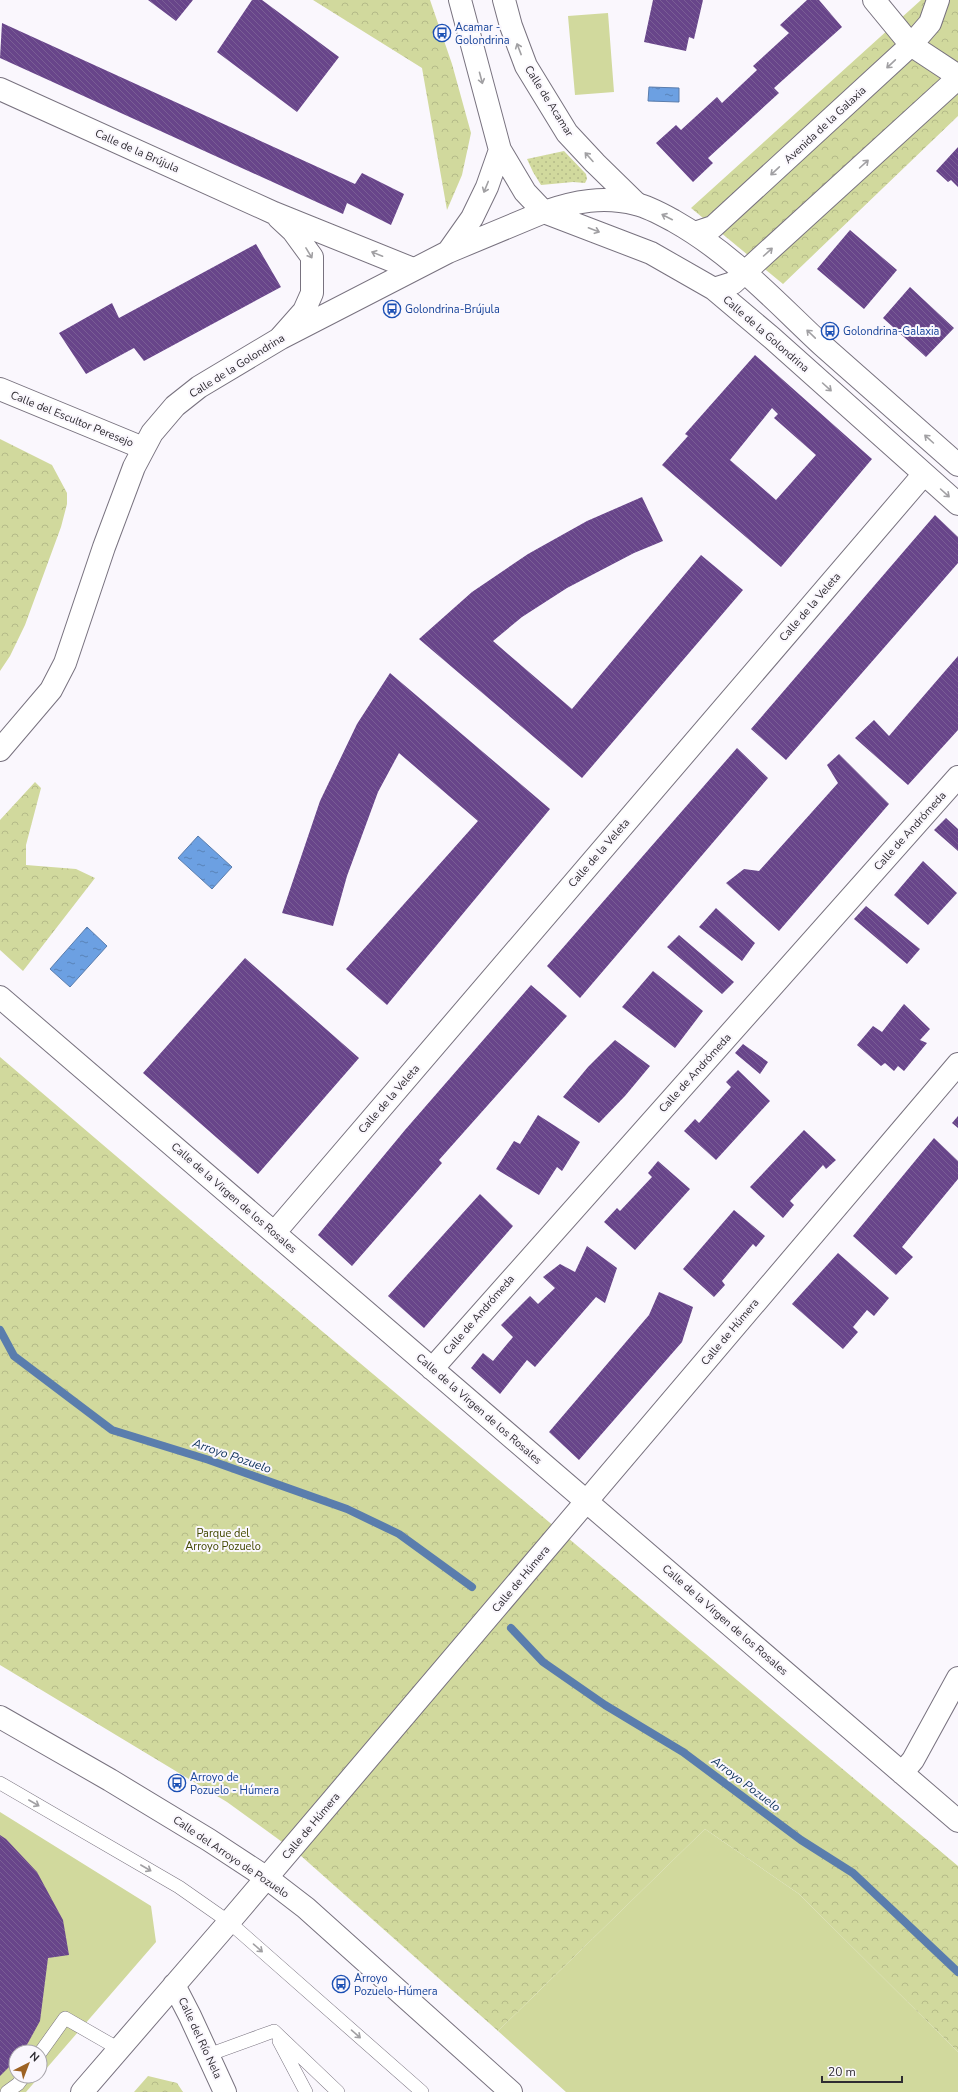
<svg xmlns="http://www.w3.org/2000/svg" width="958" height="2092" viewBox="0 0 958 2092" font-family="'Nunito Sans',sans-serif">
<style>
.grass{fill:url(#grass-dots)}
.park{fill:url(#park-crowns)}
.pitch{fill:#d1d99d;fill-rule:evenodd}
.water{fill:url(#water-ripples);stroke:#5a7dad}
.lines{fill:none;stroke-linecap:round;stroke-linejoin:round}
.stream{stroke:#5a7dad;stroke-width:8}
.building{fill:url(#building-back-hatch);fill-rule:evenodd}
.lane-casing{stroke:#78727f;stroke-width:14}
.street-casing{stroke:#78727f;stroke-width:24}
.secondary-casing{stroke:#78727f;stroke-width:24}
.lane{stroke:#fff;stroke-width:13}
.street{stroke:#fff;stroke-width:22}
.secondary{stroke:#fff;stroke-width:22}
.oneway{stroke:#a1a0a3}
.labels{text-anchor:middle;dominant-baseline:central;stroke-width:4;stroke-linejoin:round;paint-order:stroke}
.transit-label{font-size:11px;fill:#164399;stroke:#faf7fd;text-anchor:start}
.street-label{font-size:11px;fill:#2f2c32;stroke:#faf7fd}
.park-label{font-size:11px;fill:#424800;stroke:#faf7fd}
.water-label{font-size:12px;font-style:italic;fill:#0c305a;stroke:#faf7fd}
</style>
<defs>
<pattern id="grass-dots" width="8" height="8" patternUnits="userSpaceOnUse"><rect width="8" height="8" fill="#d1d99d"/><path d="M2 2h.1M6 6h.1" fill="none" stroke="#b4ba88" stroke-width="1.8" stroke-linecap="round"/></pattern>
<pattern id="park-crowns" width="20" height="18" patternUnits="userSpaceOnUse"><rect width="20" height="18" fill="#d1d99d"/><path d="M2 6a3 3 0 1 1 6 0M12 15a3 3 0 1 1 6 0" fill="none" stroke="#b4ba88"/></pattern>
<pattern id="water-ripples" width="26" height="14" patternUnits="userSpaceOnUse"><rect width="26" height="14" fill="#6ca0e2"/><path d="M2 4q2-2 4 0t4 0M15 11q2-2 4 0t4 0" fill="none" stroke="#5983b8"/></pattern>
<pattern id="building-back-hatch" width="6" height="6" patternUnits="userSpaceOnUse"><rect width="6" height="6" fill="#68458a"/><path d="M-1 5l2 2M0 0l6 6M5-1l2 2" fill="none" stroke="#7a5e95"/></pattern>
</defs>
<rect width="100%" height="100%" fill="#faf7fd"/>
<path class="grass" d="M 564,151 L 586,174 L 587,179 L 585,183 L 573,182 L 541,185 L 533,172 L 527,159 Z"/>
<path class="park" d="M 313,0 L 430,0 L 452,64 L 471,133 L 462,175 L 447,210 L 422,68 Z
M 921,0 L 958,0 L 958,116 L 783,284 L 691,208 Z
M 0,439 L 52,465 L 67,493 L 67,504 L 61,527 L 25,625 L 10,656 L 0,671 Z
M 35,782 L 41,788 L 26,845 L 26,865 L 76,869 L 95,878 L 23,971 L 0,950 L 0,820 Z
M 0,1057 L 266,1284 L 958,1866 L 958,2052 L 799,1894 L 705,1829 L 498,2031 L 300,1855 L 227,1802 L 0,1665 Z
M 148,2076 L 177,2083 L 183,2092 L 134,2092 Z"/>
<path class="pitch" d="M 608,13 L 614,92 L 575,95 L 568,16 Z
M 0,1812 L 151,1906 L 156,1942 L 26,2092 L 0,2092 ZM 16,2052 L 40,2052 L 40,2076 L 16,2076 Z
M 705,1829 L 799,1894 L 958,2052 L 958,2092 L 566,2092 L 498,2031 Z"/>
<path class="water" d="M 649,87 L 679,88 L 679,102 L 648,101 Z
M 198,836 L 232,867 L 212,889 L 178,858 Z
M 87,927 L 107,946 L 70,987 L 50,969 Z"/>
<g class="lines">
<path class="stream" d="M 0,1330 L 14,1356 L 112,1430 L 209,1460 L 347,1509 L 399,1534 L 472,1587
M 511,1628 L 543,1662 L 605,1705 L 683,1752 L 801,1840 L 853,1873 L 958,1972"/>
</g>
<path class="building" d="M 148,0 L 193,0 L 176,21 Z
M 252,0 L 262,0 L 339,57 L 297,112 L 217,52 Z
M 653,0 L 703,0 L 694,39 L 689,37 L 686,51 L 644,42 Z
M 807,0 L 819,0 L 842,27 L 774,88 L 779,93 L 708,158 L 713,163 L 693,182 L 656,143 L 676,125 L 681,130 L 717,97 L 722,103 L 757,70 L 753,66 L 789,33 L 780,25 Z
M 2,23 L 355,184 L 362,173 L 404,194 L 391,225 L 347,203 L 343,214 L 0,58 Z
M 958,147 L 958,187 L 951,180 L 948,182 L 936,171 Z
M 850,230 L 897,270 L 864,309 L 817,269 Z
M 256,244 L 281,287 L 144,361 L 134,348 L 86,374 L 59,333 L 112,303 L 119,318 Z
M 910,287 L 954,328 L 926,357 L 883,318 Z
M 755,355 L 872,459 L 781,567 L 662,465 L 688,436 L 685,434 ZM 772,408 L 778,414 L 774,418 L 816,455 L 776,500 L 730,460 Z
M 642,497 L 663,541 L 634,553 L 567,588 L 522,617 L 493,641 L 572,709 L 701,555 L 743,590 L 582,778 L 419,639 L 472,592 L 528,554 L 587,521 Z
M 935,515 L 958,537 L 958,563 L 786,760 L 751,729 Z
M 958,656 L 958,730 L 908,785 L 855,738 L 874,720 L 889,736 Z
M 390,673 L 550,809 L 387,1005 L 346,969 L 478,821 L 399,753 L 378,792 L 347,876 L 333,926 L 282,913 L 320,801 L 357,724 Z
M 737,748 L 768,778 L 580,998 L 547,966 Z
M 839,754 L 889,804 L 779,931 L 726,883 L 744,869 L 759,871 L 838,783 L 827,765 Z
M 946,818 L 958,829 L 958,851 L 934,830 Z
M 923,861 L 957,893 L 928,925 L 894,895 Z
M 866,906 L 920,949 L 907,964 L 854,919 Z
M 716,908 L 755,943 L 742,961 L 699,927 Z
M 679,935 L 734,982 L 722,994 L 667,947 Z
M 245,958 L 359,1058 L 258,1174 L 143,1073 Z
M 653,971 L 703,1011 L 675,1048 L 622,1007 Z
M 531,985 L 567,1016 L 439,1160 L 442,1163 L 352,1266 L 318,1235 L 405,1130 Z
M 904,1004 L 930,1029 L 920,1040 L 927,1043 L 904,1071 L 898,1066 L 894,1071 L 885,1063 L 881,1066 L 857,1045 L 873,1026 L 882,1032 Z
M 615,1040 L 650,1066 L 625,1096 L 599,1123 L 563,1097 L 588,1067 Z
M 743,1044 L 768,1062 L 760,1074 L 735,1053 Z
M 738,1070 L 770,1101 L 716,1160 L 684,1131 L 695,1119 L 699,1123 L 731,1087 L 726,1082 Z
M 538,1115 L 580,1142 L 562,1171 L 557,1167 L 539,1195 L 496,1169 L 514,1141 L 520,1144 Z
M 958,1116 L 958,1128 L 952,1123 Z
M 804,1130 L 836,1160 L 826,1169 L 823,1165 L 790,1201 L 794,1205 L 783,1218 L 750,1187 Z
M 934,1138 L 958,1161 L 958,1179 L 902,1247 L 913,1257 L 896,1275 L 853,1236 Z
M 658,1161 L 690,1189 L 635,1250 L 604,1222 L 617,1208 L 620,1211 L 652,1177 L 648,1173 Z
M 480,1194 L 513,1226 L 424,1328 L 388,1296 Z
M 734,1210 L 765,1236 L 756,1247 L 753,1244 L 722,1281 L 725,1285 L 714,1297 L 683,1269 Z
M 587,1246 L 617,1268 L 605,1303 L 596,1297 L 535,1367 L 527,1360 L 500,1394 L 471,1368 L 483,1353 L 493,1361 L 513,1337 L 501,1325 L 530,1296 L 538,1304 L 555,1288 L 543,1277 L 560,1264 L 575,1272 Z
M 838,1253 L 889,1298 L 874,1316 L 867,1310 L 853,1327 L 858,1332 L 843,1349 L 792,1304 Z
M 659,1292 L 693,1307 L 682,1342 L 579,1460 L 549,1432 L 649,1315 Z
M 0,1835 L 6,1839 L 37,1872 L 63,1920 L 69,1955 L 48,1958 L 40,2021 L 23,2052 L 16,2052 L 16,2060 L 0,2076 Z"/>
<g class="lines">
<defs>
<path id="lane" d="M 0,1783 L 179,1887 L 229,1922 L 422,2092
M 274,2031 L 338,2092
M 279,2041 L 306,2092
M 40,2053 L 65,2018 L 119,2049
M 208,2055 L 274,2031
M 7,2092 L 18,2084 L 24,2076"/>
<path id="street" d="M 874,0 L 911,45 L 958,76
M 0,89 L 274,213 L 413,269
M 544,212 L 651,253 L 714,289 L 772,338 L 958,504
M 544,212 C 575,201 604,196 636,204 C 649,207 663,215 674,221 C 731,253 775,301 822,345 C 867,385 913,425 958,465
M 279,218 L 293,231 L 312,257 L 312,293 L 304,311 L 281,337
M 695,233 L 713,227 L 911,45 L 930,23 L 938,0
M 714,289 L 733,283 L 958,78
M 0,389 L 143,448
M 0,997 L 958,1821
M 275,1232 L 924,474
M 432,1369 L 958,777
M 902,1773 L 913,1760 L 958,1678
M 174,1985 L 190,2016 L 225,2092
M 82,2092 L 229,1922 L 958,1064"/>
<path id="secondary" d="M 504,0 L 511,26 L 526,66 L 567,133 L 595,163 L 637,204
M 448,252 L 472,218 L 487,187 L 500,150
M 0,750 L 51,690 L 65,663 L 104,547 L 134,467 L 152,433 L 175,406 L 199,387 L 281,338 L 448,252 L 544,212 L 525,192 L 500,150 L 460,0
M 0,1717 L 110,1780 L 209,1840 L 267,1878 L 306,1908 L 511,2092"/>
</defs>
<use href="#lane" class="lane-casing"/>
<use href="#street" class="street-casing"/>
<use href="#secondary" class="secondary-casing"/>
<use href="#lane" class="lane"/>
<use href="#street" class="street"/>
<use href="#secondary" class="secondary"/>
</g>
<defs><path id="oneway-shaft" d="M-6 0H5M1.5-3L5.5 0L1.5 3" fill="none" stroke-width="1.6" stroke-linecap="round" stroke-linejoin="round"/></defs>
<g class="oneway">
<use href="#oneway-shaft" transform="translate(519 49) rotate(-111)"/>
<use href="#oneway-shaft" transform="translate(891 64) rotate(137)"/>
<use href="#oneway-shaft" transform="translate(481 78) rotate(75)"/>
<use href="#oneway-shaft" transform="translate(589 157) rotate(-132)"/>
<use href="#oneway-shaft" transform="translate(864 164) rotate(-42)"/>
<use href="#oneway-shaft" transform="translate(775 171) rotate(137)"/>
<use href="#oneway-shaft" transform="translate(486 187) rotate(112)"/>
<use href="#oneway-shaft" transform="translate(667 217) rotate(-153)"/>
<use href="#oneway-shaft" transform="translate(594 230) rotate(21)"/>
<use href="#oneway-shaft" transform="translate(768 252) rotate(-42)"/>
<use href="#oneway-shaft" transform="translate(309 253) rotate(59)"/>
<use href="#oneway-shaft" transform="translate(377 254) rotate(-158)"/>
<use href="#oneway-shaft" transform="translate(811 334) rotate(-136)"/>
<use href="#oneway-shaft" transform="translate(827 387) rotate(42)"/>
<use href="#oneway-shaft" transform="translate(929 439) rotate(-138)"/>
<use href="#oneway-shaft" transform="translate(945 493) rotate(42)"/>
<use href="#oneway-shaft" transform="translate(34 1803) rotate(30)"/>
<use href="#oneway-shaft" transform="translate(146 1868) rotate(30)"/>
<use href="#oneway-shaft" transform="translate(258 1948) rotate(41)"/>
<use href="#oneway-shaft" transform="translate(356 2034) rotate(41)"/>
</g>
<defs>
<symbol id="bus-ring" viewBox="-11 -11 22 22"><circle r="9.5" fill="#faf7fd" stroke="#1a4fb4" stroke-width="1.5"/><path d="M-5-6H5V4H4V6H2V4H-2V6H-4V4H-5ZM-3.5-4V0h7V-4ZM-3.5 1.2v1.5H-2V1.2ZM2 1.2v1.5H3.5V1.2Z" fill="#1a4fb4"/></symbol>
</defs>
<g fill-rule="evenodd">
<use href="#bus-ring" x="432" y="23" width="20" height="20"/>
<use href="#bus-ring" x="382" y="299" width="20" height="20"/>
<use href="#bus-ring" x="820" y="321" width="20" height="20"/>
<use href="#bus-ring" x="167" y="1773" width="20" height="20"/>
<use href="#bus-ring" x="331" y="1974" width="20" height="20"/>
</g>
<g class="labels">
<g class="transit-label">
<text x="455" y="27">Acamar -<tspan x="455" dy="13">Golondrina</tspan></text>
<text x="405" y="309">Golondrina-Brújula</text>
<text x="843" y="331">Golondrina-Galaxia</text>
<text x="190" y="1777">Arroyo de<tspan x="190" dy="13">Pozuelo - Húmera</tspan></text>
<text x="354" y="1978">Arroyo<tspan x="354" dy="13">Pozuelo-Húmera</tspan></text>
</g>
<g class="street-label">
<text transform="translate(549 101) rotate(58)">Calle de Acamar</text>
<text transform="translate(825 125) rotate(-43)">Avenida de la Galaxia</text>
<text transform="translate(137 151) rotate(24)">Calle de la Brújula</text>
<text transform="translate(766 334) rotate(41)">Calle de la Golondrina</text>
<text transform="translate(237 366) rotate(-32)">Calle de la Golondrina</text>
<text transform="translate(72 419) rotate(22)">Calle del Escultor Peresejo</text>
<text transform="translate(810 607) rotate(-49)">Calle de la Veleta</text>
<text transform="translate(910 831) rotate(-48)">Calle de Andrómeda</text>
<text transform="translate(599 853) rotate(-49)">Calle de la Veleta</text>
<text transform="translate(695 1073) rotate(-48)">Calle de Andrómeda</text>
<text transform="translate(389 1099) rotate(-49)">Calle de la Veleta</text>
<text transform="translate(234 1198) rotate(41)">Calle de la Virgen de los Rosales</text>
<text transform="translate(479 1315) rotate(-49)">Calle de Andrómeda</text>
<text transform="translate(730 1332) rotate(-50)">Calle de Húmera</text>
<text transform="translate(479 1409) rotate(41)">Calle de la Virgen de los Rosales</text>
<text transform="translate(521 1579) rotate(-50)">Calle de Húmera</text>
<text transform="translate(725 1620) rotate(41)">Calle de la Virgen de los Rosales</text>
<text transform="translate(311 1826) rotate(-50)">Calle de Húmera</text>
<text transform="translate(231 1857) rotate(34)">Calle del Arroyo de Pozuelo</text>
<text transform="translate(200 2038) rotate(65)">Calle del Río Nela</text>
</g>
<g class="park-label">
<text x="223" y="1533">Parque del<tspan x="223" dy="13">Arroyo Pozuelo</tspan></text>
</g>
<g class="water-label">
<text transform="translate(232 1456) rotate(19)">Arroyo Pozuelo</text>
<text transform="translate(746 1784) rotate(37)">Arroyo Pozuelo</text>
</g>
</g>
<g transform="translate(28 2064) rotate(42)"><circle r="19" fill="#faf7fd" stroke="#a9a6ac"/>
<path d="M0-3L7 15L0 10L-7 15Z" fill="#9d6223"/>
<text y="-6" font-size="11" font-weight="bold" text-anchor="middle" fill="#2f2c32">N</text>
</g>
<path d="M822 2076v6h80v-6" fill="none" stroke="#2f2c32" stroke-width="2"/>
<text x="828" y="2076" font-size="12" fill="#2f2c32" stroke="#faf7fd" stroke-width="3" paint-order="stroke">20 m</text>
</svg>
